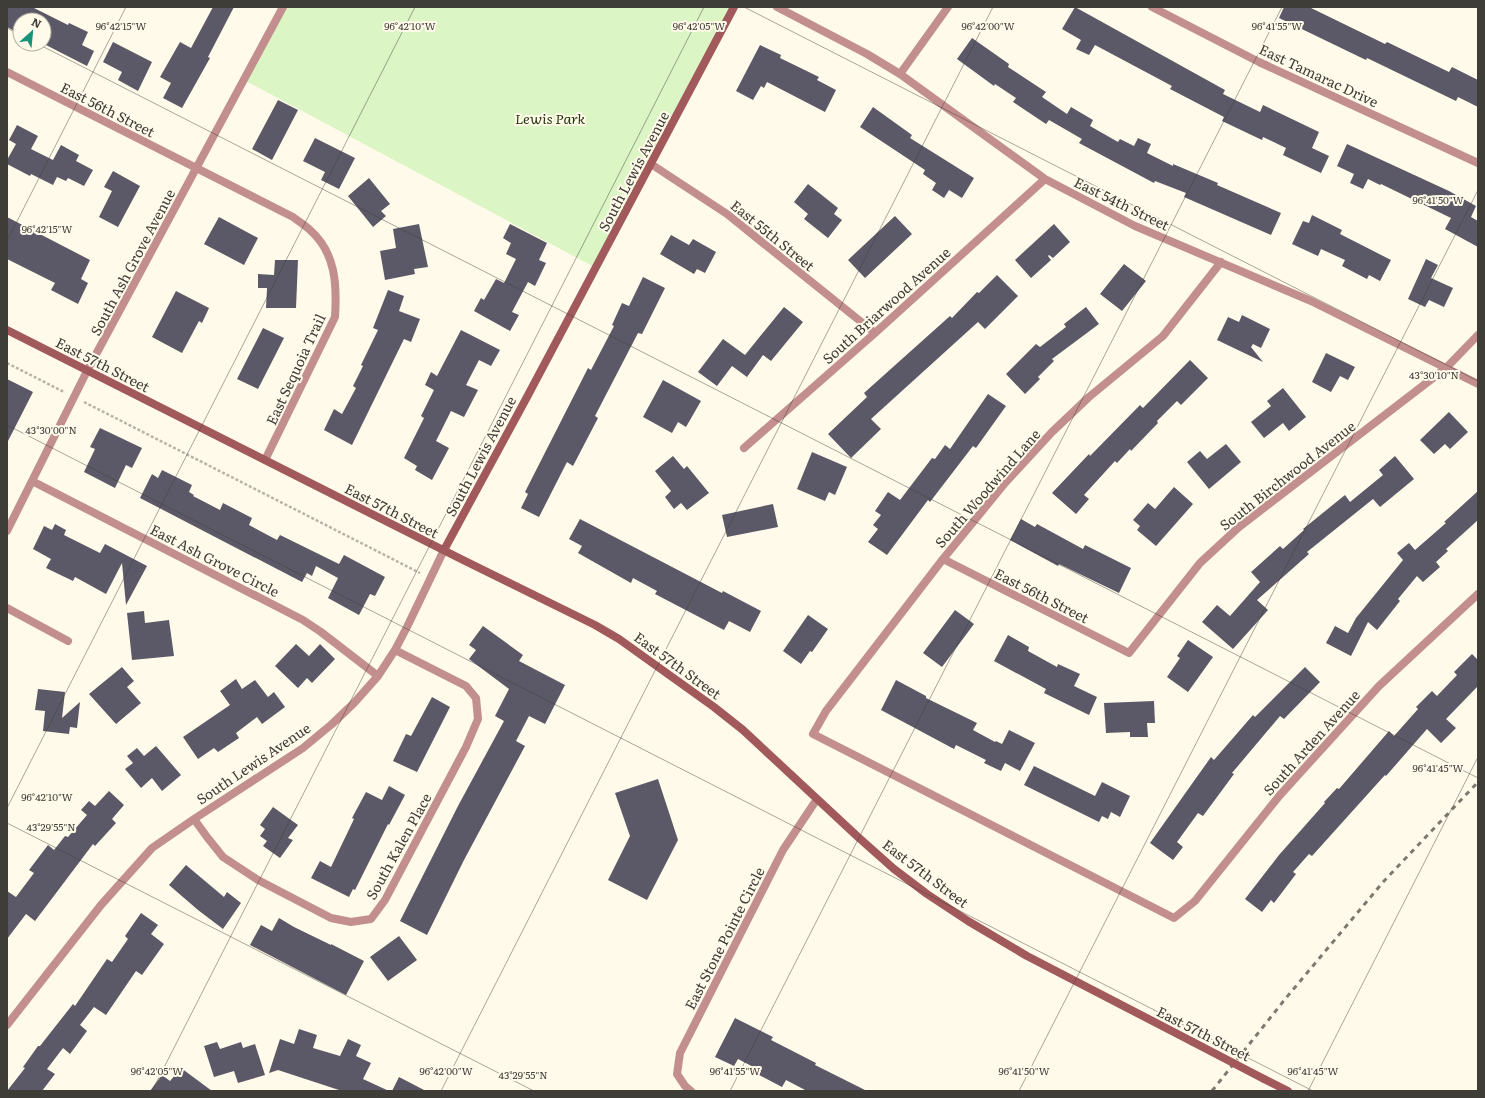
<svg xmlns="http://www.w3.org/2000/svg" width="1485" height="1098" viewBox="0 0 1485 1098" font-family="Literata,serif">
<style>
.green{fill:#dbf5c4}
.building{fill:#5b5967}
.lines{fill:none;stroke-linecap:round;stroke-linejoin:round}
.path{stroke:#b8b4a8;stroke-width:2.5;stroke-dasharray:3 2;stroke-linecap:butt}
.street{stroke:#c28e8e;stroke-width:8}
.secondary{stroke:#a2595b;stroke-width:8}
.rail{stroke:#7c796f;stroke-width:3;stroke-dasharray:5 5;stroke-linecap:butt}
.secondary-bridge{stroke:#a2595b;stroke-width:8}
.ticks{fill:none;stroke:#3f3d37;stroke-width:1;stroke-opacity:0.45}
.labels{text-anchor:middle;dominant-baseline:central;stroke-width:4;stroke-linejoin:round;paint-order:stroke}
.street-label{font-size:14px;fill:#3f3d37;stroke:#fffaea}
.park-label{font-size:14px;font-style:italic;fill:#24370e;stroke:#fffaea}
.ticks-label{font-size:10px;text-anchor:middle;fill:#3f3d37;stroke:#fffaea;stroke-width:4;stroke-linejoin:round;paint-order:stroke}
</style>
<rect width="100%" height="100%" fill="#fffaea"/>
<path class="green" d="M 282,7 L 734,7 L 596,268 L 244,80 Z"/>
<path class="building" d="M 7,7 L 32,7 L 68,25 L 69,23 L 88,32 L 82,45 L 94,51 L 87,66 L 44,44 L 44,20 L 20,20 L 20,34 L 7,27 Z
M 213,7 L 234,7 L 208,57 L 210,58 L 182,108 L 163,98 L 171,83 L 160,77 L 180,42 L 191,48 Z
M 1075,7 L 1225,90 L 1223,94 L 1260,112 L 1263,105 L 1319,132 L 1312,148 L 1329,156 L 1321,173 L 1283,155 L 1286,148 L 1263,137 L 1262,140 L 1222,121 L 1224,117 L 1170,89 L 1172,86 L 1095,45 L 1089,55 L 1076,49 L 1081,40 L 1062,29 Z
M 1284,7 L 1309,7 L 1385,44 L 1387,42 L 1449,72 L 1452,67 L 1478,80 L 1478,107 L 1458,97 L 1456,101 L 1367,58 L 1366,60 L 1279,18 Z
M 972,38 L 1009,64 L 1008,67 L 1046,92 L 1042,97 L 1067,114 L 1071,107 L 1093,120 L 1090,126 L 1118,142 L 1120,139 L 1134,146 L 1138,138 L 1151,144 L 1147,153 L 1173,166 L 1173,164 L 1218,183 L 1217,185 L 1281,213 L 1271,235 L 1184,197 L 1186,193 L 1155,181 L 1154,183 L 1079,143 L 1082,139 L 1049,120 L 1046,124 L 1013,102 L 1016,98 L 995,84 L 994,86 L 957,59 Z
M 113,42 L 152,62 L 138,91 L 118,80 L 122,72 L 103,62 Z
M 760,45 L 781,55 L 780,58 L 819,77 L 817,80 L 836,90 L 825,112 L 767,82 L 764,88 L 761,86 L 753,100 L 736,91 Z
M 278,100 L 298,110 L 272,160 L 252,149 Z
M 873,107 L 912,135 L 910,138 L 974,178 L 962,198 L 949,190 L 944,198 L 932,190 L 936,183 L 923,174 L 925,170 L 860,127 Z
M 17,125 L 38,136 L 31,149 L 53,160 L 61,145 L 79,155 L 76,161 L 93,170 L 84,186 L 68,178 L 66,181 L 57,177 L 53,185 L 31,174 L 30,176 L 7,164 L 7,160 L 16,144 L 9,140 Z
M 315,138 L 355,158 L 339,189 L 321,180 L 325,172 L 303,161 Z
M 1347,144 L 1449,191 L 1476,206 L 1471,217 L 1478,221 L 1478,247 L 1445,229 L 1451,218 L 1381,184 L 1380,185 L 1368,179 L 1363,189 L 1350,183 L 1354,174 L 1337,166 Z
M 113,171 L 140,186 L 118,227 L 99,217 L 112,191 L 104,187 Z
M 369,178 L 390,204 L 381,211 L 386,216 L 373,227 L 348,196 Z
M 808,184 L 838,208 L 834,214 L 842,220 L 828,238 L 804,219 L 808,214 L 794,202 Z
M 1312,215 L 1342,230 L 1340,234 L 1391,260 L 1380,281 L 1369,275 L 1367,279 L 1342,266 L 1345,260 L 1321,249 L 1318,256 L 1292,244 L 1303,221 L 1309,223 Z
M 895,216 L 912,234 L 865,278 L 848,260 Z
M 7,217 L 90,260 L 81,279 L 88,283 L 78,304 L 51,290 L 55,283 L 7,259 Z
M 219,217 L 258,238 L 244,265 L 204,244 Z
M 419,224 L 428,267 L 414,269 L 415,274 L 385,280 L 380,251 L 396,248 L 393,229 Z
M 510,224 L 547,243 L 539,260 L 546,263 L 535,286 L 528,282 L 512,312 L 519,315 L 510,331 L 474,311 L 481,298 L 484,300 L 496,279 L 504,283 L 516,259 L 506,254 L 511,243 L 503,238 Z
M 1054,224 L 1070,242 L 1053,258 L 1049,255 L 1048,256 L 1051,260 L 1031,278 L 1015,260 Z
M 671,235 L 689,245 L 693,239 L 716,252 L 705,273 L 697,269 L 694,274 L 660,254 Z
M 1426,259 L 1438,265 L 1431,278 L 1453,288 L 1444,307 L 1429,300 L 1425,307 L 1408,299 Z
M 275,260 L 298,260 L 296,308 L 266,308 L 267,288 L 258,288 L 258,274 L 274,275 Z
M 1124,264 L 1146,281 L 1122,311 L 1100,294 Z
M 997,275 L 1018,296 L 985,329 L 978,322 L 871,419 L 881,429 L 851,458 L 828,434 L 867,397 L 864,393 L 950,316 L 952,318 L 977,292 L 979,293 Z
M 643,277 L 665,288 L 642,334 L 638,333 L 595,416 L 598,418 L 573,466 L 567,462 L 539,517 L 521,508 L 528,494 L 525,492 L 588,368 L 591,370 L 614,326 L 612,325 L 622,303 L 629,306 Z
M 388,290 L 404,296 L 399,311 L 420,319 L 411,342 L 404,339 L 352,445 L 324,430 L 334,409 L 342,414 L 356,388 L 353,386 L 363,366 L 361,365 L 378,330 L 373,328 Z
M 176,291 L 209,308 L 202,323 L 199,321 L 182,353 L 152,337 Z
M 784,307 L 803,322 L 771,361 L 763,355 L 747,377 L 732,366 L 717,386 L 698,372 L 723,339 L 745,355 Z
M 1086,307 L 1099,324 L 1052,359 L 1054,361 L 1038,377 L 1040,379 L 1025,394 L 1006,374 L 1036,344 L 1040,347 L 1066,327 L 1064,324 Z
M 1242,315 L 1270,329 L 1261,348 L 1253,344 L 1251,347 L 1263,362 L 1217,340 L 1228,317 L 1239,322 Z
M 263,328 L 284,338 L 258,389 L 237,379 Z
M 461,330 L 500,350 L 491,366 L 479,360 L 466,385 L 478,390 L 464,417 L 451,411 L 436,441 L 449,448 L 432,480 L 415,470 L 417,466 L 404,458 L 424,418 L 421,416 L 434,390 L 425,385 L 431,372 L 437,376 Z
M 1326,353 L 1355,367 L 1348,380 L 1340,376 L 1331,392 L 1312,382 Z
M 1190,360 L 1208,378 L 1181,405 L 1177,401 L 1157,421 L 1158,423 L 1131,451 L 1130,449 L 1117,463 L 1115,461 L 1084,495 L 1089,499 L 1076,514 L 1052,493 L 1089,454 L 1090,456 L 1140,405 L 1143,408 Z
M 7,379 L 33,392 L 7,443 Z
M 663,380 L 701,401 L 686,427 L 678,422 L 672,433 L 643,417 Z
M 1283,388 L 1306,417 L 1289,431 L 1283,423 L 1264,438 L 1251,422 L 1271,406 L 1267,401 Z
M 988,394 L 1006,406 L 976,448 L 973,446 L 930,502 L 928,500 L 887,555 L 868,542 L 878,529 L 873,525 L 881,515 L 875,511 L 888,492 L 900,500 L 932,458 L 935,459 L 945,445 L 950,449 Z
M 1449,412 L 1468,432 L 1450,449 L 1445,444 L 1434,454 L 1420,440 Z
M 100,428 L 142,448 L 132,468 L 126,465 L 115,488 L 84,472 L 95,449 L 90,447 Z
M 1226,444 L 1241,462 L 1209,489 L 1187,462 L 1200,451 L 1207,459 Z
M 812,452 L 847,467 L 835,495 L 829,492 L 825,501 L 797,489 Z
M 673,456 L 684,469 L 687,466 L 709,493 L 687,510 L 681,503 L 674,509 L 665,497 L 671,491 L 655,471 Z
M 1395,456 L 1414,479 L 1380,507 L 1373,499 L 1307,552 L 1309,554 L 1257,600 L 1268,610 L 1233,649 L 1202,622 L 1217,605 L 1230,616 L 1260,582 L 1251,572 L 1280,546 L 1283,549 L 1304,530 L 1303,529 L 1345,495 L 1350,502 L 1383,475 L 1379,470 Z
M 162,470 L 192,485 L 189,492 L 194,495 L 193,496 L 220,510 L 223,503 L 252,518 L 249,525 L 277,540 L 280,535 L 339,564 L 344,555 L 385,577 L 375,596 L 370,594 L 359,615 L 328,598 L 338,578 L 316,566 L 312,576 L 307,573 L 302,582 L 140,498 L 152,474 L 158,478 Z
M 1174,487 L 1193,504 L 1156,546 L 1137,530 L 1140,526 L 1133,520 L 1148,503 L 1155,509 Z
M 1478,491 L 1478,520 L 1446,549 L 1448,551 L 1436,562 L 1440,567 L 1423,582 L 1417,576 L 1398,599 L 1400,601 L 1377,630 L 1368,622 L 1351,656 L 1326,643 L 1335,626 L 1348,633 L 1356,618 L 1403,560 L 1397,553 L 1409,543 L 1415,550 L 1446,523 L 1444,522 Z
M 773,504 L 778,527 L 727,537 L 722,515 Z
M 580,519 L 722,593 L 723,591 L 761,611 L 750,632 L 729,621 L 724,630 L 655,594 L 657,591 L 633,578 L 631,583 L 578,553 L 582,546 L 569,539 Z
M 1021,519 L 1035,527 L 1037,524 L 1083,549 L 1085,545 L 1131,568 L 1119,593 L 1059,564 L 1058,566 L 1010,540 Z
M 55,524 L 66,530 L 64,535 L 100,553 L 105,544 L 147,566 L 126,605 L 122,563 L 106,594 L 75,577 L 73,581 L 46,568 L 51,559 L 33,549 L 44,526 L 52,530 Z
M 955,610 L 974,624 L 942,667 L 923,653 Z
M 144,611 L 145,623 L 169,620 L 174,656 L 132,660 L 127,613 Z
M 808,615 L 828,629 L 812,652 L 810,651 L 801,664 L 783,651 Z
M 483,626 L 523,655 L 519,661 L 565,685 L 545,724 L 529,716 L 516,741 L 525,746 L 464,860 L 427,935 L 400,921 L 458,806 L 504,721 L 495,716 L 509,689 L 469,659 L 476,650 L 469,645 Z
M 1008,635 L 1029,647 L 1028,651 L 1057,667 L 1058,664 L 1080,674 L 1074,686 L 1097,697 L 1089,715 L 1044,693 L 1046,689 L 994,661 Z
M 1188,640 L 1213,657 L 1188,692 L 1167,677 L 1180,658 L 1177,656 Z
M 296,644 L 309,656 L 320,644 L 335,659 L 312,683 L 307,678 L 298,688 L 275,666 Z
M 1472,654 L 1478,660 L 1478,686 L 1446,719 L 1456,728 L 1441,743 L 1427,729 L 1386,776 L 1385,775 L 1312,856 L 1309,854 L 1293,872 L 1296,874 L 1274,903 L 1271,900 L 1262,912 L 1245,899 L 1279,855 L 1325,803 L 1324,802 L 1337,788 L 1339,789 L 1389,731 L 1394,736 L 1418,709 L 1416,707 L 1432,691 L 1437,696 L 1457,675 L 1454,672 Z
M 122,667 L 134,681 L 127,687 L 141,703 L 116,724 L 89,694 Z
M 1305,667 L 1320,682 L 1284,719 L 1280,716 L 1232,773 L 1234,774 L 1203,816 L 1198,813 L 1177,842 L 1183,847 L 1173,860 L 1150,843 L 1211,757 L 1214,760 L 1253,715 L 1255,717 Z
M 236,679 L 242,689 L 255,680 L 268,697 L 274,692 L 285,707 L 262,724 L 257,717 L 236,733 L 239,738 L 218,752 L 214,748 L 198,759 L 183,737 L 230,705 L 220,691 Z
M 896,680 L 926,696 L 926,698 L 977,723 L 973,730 L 995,742 L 996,741 L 1002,744 L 1009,730 L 1035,743 L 1020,771 L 1005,763 L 1001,771 L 984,763 L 986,760 L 956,745 L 954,749 L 881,710 Z
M 38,689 L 65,692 L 62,718 L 80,702 L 77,728 L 70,727 L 69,734 L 43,731 L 45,711 L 35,710 Z
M 432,697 L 450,707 L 417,772 L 393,761 L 406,734 L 411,736 Z
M 1154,701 L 1155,723 L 1147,723 L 1148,737 L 1130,737 L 1130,732 L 1106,733 L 1104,703 Z
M 156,746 L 181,775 L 162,791 L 152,778 L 141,788 L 125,769 L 133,763 L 127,756 L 137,748 L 144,756 Z
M 1034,766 L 1095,796 L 1102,782 L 1130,796 L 1120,817 L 1111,812 L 1108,819 L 1102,816 L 1099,822 L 1024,785 Z
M 658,779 L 678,840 L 647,900 L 608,880 L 630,836 L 615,793 Z
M 389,786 L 405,795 L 389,825 L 388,824 L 355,890 L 353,889 L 349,897 L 311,878 L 320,861 L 331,867 L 354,819 L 352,818 L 366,792 L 382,800 Z
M 109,791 L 124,805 L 112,819 L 116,823 L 95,846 L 93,844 L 35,921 L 26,914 L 7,939 L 7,891 L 16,897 L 34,873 L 29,870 L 48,845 L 54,850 L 65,836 L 68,837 L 87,815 L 81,810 L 89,801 L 95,806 Z
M 273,807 L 298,825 L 288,838 L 293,840 L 280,858 L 263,846 L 267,841 L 260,836 L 265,829 L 260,825 Z
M 186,865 L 224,897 L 227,892 L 241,903 L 223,929 L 198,910 L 169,885 Z
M 141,913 L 158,925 L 151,934 L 164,944 L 142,975 L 136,971 L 106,1015 L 94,1007 L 80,1025 L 87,1031 L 70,1054 L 63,1048 L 47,1069 L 55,1074 L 42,1091 L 7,1091 L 25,1068 L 23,1067 L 38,1046 L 40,1046 L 73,1004 L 75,1006 L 107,959 L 112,962 L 128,939 L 125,936 Z
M 279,918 L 294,927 L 331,945 L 331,944 L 364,961 L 346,995 L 250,945 L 261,925 L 272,931 Z
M 399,936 L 417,960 L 388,981 L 370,957 Z
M 735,1018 L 773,1037 L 771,1040 L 816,1063 L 815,1065 L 867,1091 L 807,1091 L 786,1080 L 782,1087 L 759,1075 L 761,1071 L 738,1059 L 734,1066 L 715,1057 Z
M 299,1029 L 317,1035 L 313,1048 L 340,1056 L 348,1039 L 361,1045 L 356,1056 L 371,1063 L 363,1079 L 389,1091 L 342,1091 L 278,1070 L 269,1073 L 280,1039 L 294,1044 Z
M 217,1042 L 220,1049 L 241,1042 L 243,1048 L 255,1044 L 265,1075 L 238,1083 L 234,1071 L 214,1077 L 204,1046 Z
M 181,1068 L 212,1091 L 150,1091 L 162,1075 L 170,1081 Z
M 399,1077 L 426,1091 L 392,1091 Z"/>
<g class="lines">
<path class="path" d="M 7,363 L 64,392
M 84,402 L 420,573"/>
<path class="street" d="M 777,7 L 867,54 L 900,74 L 1045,179 L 1135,226 L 1311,301 L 1478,384
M 1152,7 L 1259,62 L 1478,163
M 7,72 L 293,217 C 298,221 305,225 310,230 C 336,253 337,285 335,317 L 265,460
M 900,74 L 948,7
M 651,164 L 727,214 L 875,333
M 1221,262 L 1163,336 L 1089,397 L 1052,432 L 1005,483 L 943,559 L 826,711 L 813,734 L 1174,918 L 1195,901 L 1280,795 L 1379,686 L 1478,594
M 744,448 L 875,333 L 1045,179
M 32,481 L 303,620 L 321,632 L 378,676
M 7,531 L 87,371 L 283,7
M 943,559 L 1129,653 L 1200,563 L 1239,527 L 1446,368 L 1478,335
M 7,608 L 68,641
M 194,819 L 207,837 L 223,857 L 258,880 L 331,918 L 351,922 L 371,919 L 385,900 L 466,747 L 478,719 L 476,698 L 466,686 L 395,650
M 7,1025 L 101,905 L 152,848 L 194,819 L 303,748 L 332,724 L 354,703 L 378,676 L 395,650 L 407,627 L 444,550
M 691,1091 L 685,1086 L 677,1074 L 680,1053 L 783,850 L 817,799"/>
<path class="secondary" d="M 7,330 L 461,559 L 595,625 L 619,639 L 714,707 L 743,730 L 858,837 L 894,869 L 927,894 L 968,921 L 1027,956 L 1193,1042
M 444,550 L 527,397 L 734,7
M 1264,1079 L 1288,1091"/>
<path class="rail" d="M 1212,1091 L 1286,998 L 1384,881 L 1478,782"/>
<path class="secondary-bridge" d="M 1193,1042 L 1264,1079"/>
</g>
<path class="ticks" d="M 744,7 L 1478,381M 7,28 L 20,35M 38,44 L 1478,778M 7,241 L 126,7M 7,425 L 1313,1091M 7,808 L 415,7M 7,823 L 534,1091M 152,1091 L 704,7M 441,1091 L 993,7M 730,1091 L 1282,7M 1019,1091 L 1478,190M 1308,1091 L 1478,757"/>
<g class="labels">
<g class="street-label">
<text transform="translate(1319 75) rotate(25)">East Tamarac Drive</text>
<text transform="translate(108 109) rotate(27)">East 56th Street</text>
<text transform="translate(633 171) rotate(-62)">South Lewis Avenue</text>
<text transform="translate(1122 203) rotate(26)">East 54th Street</text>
<text transform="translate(773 235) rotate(39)">East 55th Street</text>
<text transform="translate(132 262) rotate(-62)">South Ash Grove Avenue</text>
<text transform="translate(886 305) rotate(-42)">South Briarwood Avenue</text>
<text transform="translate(103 364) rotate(27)">East 57th Street</text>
<text transform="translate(295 369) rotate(-65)">East Sequoia Trail</text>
<text transform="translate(480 456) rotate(-62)">South Lewis Avenue</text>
<text transform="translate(1287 475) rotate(-38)">South Birchwood Avenue</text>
<text transform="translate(987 488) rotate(-49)">South Woodwind Lane</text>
<text transform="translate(392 510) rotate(27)">East 57th Street</text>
<text transform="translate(215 560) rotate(27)">East Ash Grove Circle</text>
<text transform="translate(1042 595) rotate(27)">East 56th Street</text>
<text transform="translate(678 665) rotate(36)">East 57th Street</text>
<text transform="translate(1311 742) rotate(-48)">South Arden Avenue</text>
<text transform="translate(253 763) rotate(-34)">South Lewis Avenue</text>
<text transform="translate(398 846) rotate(-61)">South Kalen Place</text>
<text transform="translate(926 873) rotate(37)">East 57th Street</text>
<text transform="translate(724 938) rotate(-63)">East Stone Pointe Circle</text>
<text transform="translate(1204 1033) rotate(27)">East 57th Street</text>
</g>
<g class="park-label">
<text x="550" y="118">Lewis Park</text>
</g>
</g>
<g class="ticks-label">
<text x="121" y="30">96°42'15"W</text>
<text x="410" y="30">96°42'10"W</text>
<text x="699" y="30">96°42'05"W</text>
<text x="988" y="30">96°42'00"W</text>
<text x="1277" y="30">96°41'55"W</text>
<text x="1438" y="204">96°41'50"W</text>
<text x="47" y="233">96°42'15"W</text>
<text x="1434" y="379">43°30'10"N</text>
<text x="51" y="434">43°30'00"N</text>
<text x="1438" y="772">96°41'45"W</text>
<text x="47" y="801">96°42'10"W</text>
<text x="51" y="831">43°29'55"N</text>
<text x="157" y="1075">96°42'05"W</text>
<text x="446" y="1075">96°42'00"W</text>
<text x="735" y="1075">96°41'55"W</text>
<text x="1024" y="1075">96°41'50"W</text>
<text x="1313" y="1075">96°41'45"W</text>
<text x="523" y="1079">43°29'55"N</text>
</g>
<rect width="1485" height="1098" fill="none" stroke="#3f3d37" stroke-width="16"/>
<g transform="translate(32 32) rotate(27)"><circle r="19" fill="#fffaea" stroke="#b2aea2"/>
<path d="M0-3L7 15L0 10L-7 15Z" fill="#17937a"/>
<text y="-6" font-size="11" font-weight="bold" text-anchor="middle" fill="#3f3d37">N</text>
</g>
</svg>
